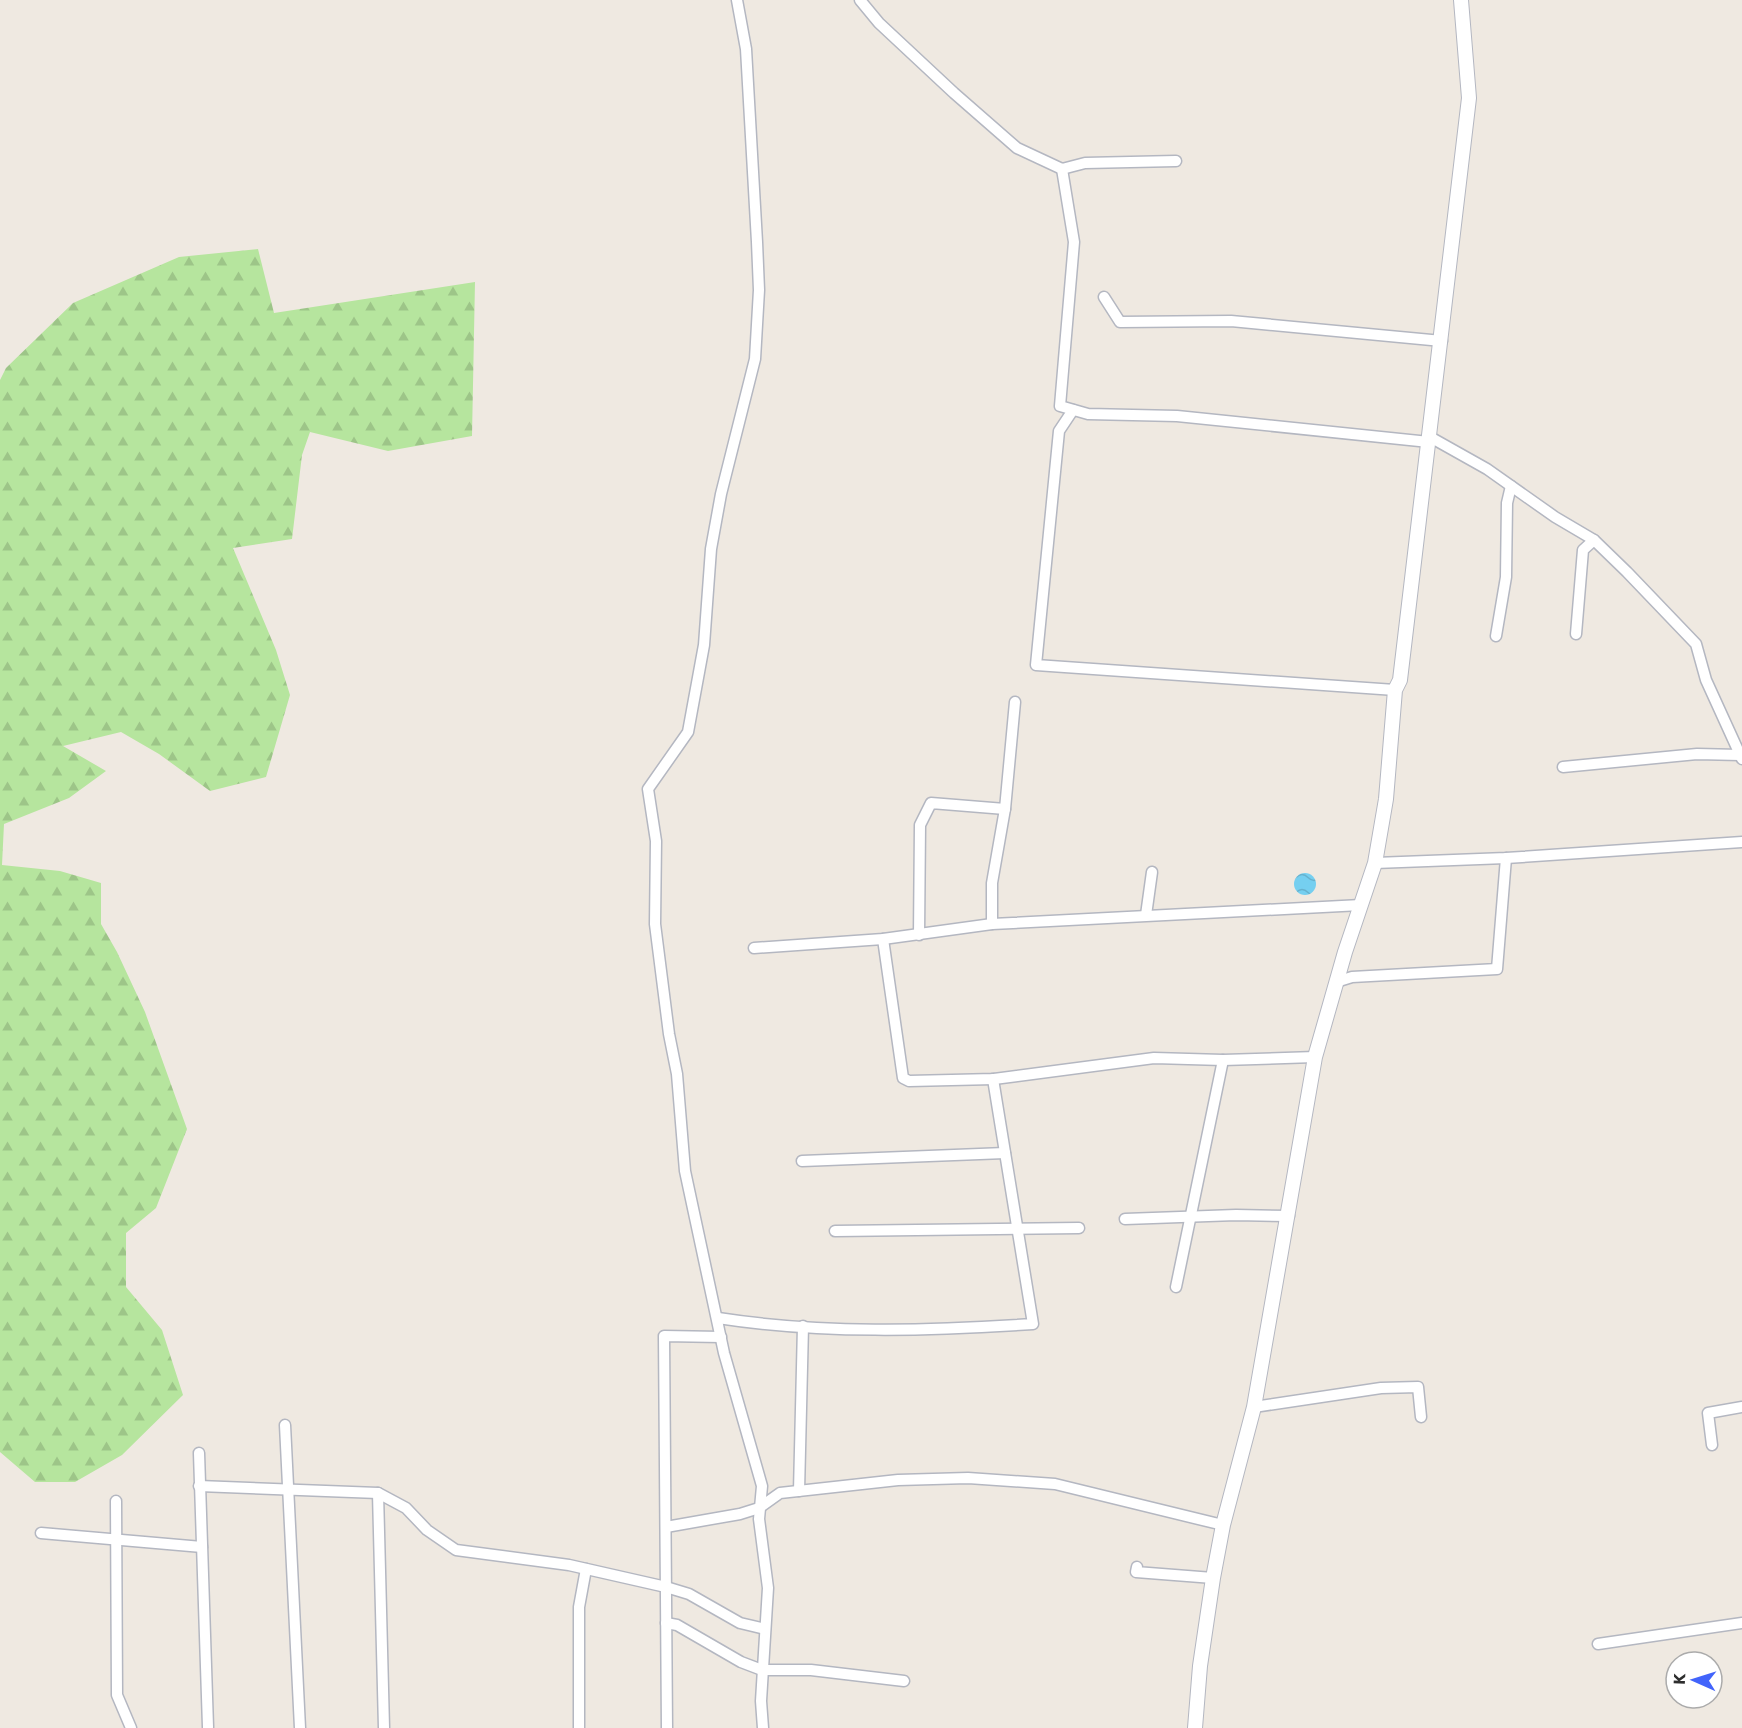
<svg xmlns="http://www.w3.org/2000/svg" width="1742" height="1728" font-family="Jost,sans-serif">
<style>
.forest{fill:url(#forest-firs)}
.water{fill:url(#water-waves)}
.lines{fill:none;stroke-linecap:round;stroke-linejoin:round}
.minor-casing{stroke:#b4b7c1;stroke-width:13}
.secondary-casing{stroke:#b4b7c1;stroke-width:16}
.minor{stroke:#fff;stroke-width:10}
.secondary{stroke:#fff;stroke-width:14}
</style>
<defs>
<pattern id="forest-firs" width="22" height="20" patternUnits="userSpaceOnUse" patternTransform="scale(1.5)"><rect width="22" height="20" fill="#b6e59e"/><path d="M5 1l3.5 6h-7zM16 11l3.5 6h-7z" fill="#9dc588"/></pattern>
<pattern id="water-waves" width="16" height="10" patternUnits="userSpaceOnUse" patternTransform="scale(1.5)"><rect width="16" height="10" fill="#75cff0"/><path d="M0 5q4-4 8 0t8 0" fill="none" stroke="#66b2ce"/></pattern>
</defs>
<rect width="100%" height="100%" fill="#efe9e1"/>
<!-- forest -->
<path class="forest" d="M258 249 274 313 475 282 472 436 388 451 310 432 302 455 292 539 233 548 276 650 290 695 266 777 210 791 159 754 121 732 63 746 106 771 69 798 4 824 2 865 60 871 101 883V924L117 952 145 1012 187 1129 156 1208 126 1233V1287L162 1330 183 1395 122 1455 75 1482H35L0 1452V380L6 368 73 303 179 257Z"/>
<!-- water -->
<circle class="water" cx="1305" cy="884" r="11"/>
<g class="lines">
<defs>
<g id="minor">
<path d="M737 0 746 49 757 242 759 290 755 359 721 494 711 549 704 645 688 732 648 789 656 841 655 924 669 1034 677 1074 685 1171 724 1353 762 1486 759 1519 768 1588 761 1701 763 1728"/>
<path d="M860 0 879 23 954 93 1017 148 1062 169 1085 163 1176 161"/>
<path d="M1062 169 1074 242 1060 406 1088 414 1177 416 1429 442"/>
<path d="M1104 297 1120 322 1231 321 1442 341"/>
<path d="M1073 410 1059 431 1036 665 1395 690"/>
<path d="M1430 437 1487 469 1555 517 1594 540 1627 572 1696 644 1706 680 1742 759"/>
<path d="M1576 634 1583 550 1594 540"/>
<path d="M1496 636 1506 577 1507 503 1511 486"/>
<path d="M1563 767 1697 754 1740 755"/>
<path d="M1375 863 1506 858 1742 842"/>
<path d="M1146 915 1152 872"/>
<path d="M992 924V883L1005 809 1015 702"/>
<path d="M919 935 920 825 931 803 1005 809"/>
<path d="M883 939 903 1078 909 1081 994 1079 1154 1058 1223 1060 1315 1057"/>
<path d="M754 948 883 939 992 924 1361 905"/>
<path d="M1336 982 1352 977 1497 969 1506 858"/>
<path d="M802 1161 1005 1153"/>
<path d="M1125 1219 1236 1215 1289 1216"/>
<path d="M835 1231 1079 1228"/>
<path d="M1176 1287 1223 1060"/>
<path d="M718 1318C821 1334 929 1331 1033 1324L993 1079"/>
<path d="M1254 1407 1381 1388 1418 1387 1421 1417"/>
<path d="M285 1425 300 1728"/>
<path d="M1712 1445 1708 1413 1742 1407"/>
<path d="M199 1453 208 1727"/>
<path d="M199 1486 378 1493 406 1508 427 1530 456 1550 569 1565 666 1587 689 1594 740 1623 765 1629"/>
<path d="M799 1491 803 1326"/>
<path d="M378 1493 384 1728"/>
<path d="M116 1501 117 1695 131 1728"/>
<path d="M666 1527 740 1514 759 1508 780 1493 898 1480 968 1478 1055 1484 1223 1525"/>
<path d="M41 1533 202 1547"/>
<path d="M1137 1567 1136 1572 1213 1578"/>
<path d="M666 1623 677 1625 741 1662 762 1670H811L904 1681"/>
<path d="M1598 1644 1742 1623"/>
<path d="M579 1728V1607L586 1569"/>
<path d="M667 1728 664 1336 721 1337"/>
</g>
<path id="secondary" d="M1195 1728 1200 1666 1213 1578 1223 1525 1254 1407 1315 1057 1345 952 1375 863 1386 799 1395 690 1400 680 1469 98 1461 0"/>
</defs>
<!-- minor casing -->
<use href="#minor" class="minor-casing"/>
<!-- secondary casing -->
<use href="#secondary" class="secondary-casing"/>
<!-- minor -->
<use href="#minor" class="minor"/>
<!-- secondary -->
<use href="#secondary" class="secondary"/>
</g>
<!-- north arrow -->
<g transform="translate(1694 1680) rotate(273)"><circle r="28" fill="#ffffff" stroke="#ababab" stroke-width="1.5"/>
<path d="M0-4.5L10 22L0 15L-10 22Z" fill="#4264fb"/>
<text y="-9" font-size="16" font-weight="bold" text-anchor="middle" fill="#2e2e2e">K</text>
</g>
</svg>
